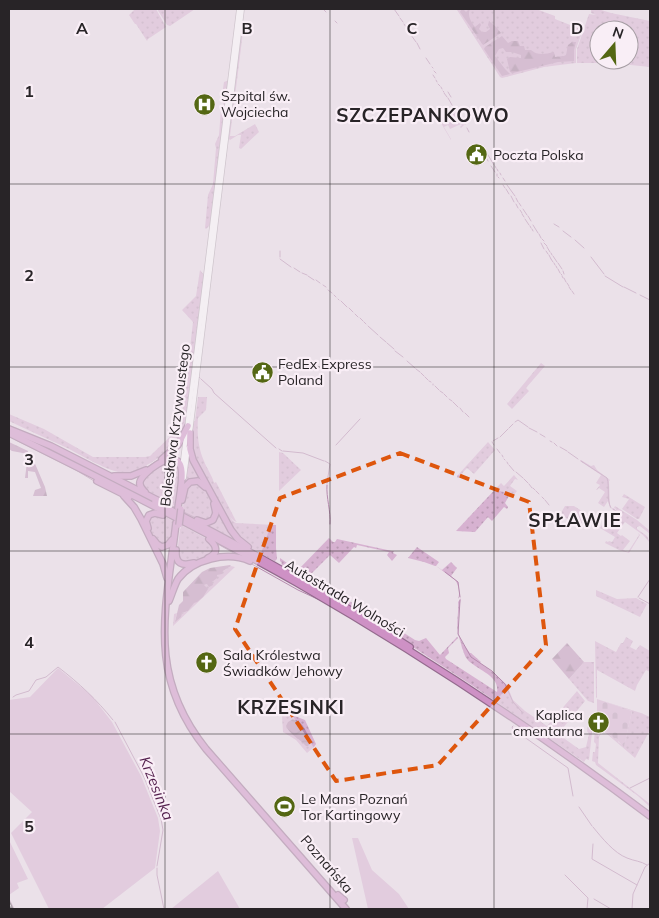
<svg xmlns="http://www.w3.org/2000/svg" width="659" height="918" font-family="Mulish,sans-serif">
<style>
.grass{fill:url(#grass-dots);fill-rule:evenodd}
.forest{fill:url(#forest-firs)}
.cemetery{fill:url(#cemetery-stones)}
.garden{fill:#d7b2d1}
.water{fill:url(#water-waves)}
.lines{fill:none;stroke-linecap:round;stroke-linejoin:round}
.stream{stroke:#b58bae;stroke-width:1}
.secondary-casing{stroke:#ada3ab;stroke-width:5.5}
.highway-casing{stroke:#946b8e;stroke-width:8}
.secondary{stroke:#fff;stroke-width:4}
.highway{stroke:#ce91c5;stroke-width:5.5}
.rail-casing{stroke:#4e484c;stroke-width:3}
.rail{stroke:#f9eef6;stroke-width:1;stroke-dasharray:4;stroke-linecap:butt}
.highway-bridge-casing{stroke:#946b8e;stroke-width:8;stroke-linecap:butt}
.highway-bridge{stroke:#ce91c5;stroke-width:5.5}
.marked{fill:none;stroke:#de560d;stroke-width:4;stroke-dasharray:10 6;stroke-linejoin:round}
.grid{fill:none;stroke:#282427;stroke-width:1;stroke-opacity:0.55}
.labels{text-anchor:middle;dominant-baseline:central;stroke-width:4.5;stroke-linejoin:round;paint-order:stroke}
.poi-label{font-size:14px;fill:#282427;stroke:#f9eef6;text-anchor:start}
.street-label{font-size:14px;fill:#282427;stroke:#f9eef6}
.water-label{font-size:15px;font-style:italic;fill:#521e4c;stroke:#f9eef6}
.district-label{font-size:19px;font-weight:bold;letter-spacing:1px;fill:#282427;stroke:#f9eef6}
.grid-label{font-size:16px;text-anchor:middle;font-weight:bold;fill:#282427;stroke:#f9eef6;stroke-width:4.5;stroke-linejoin:round;paint-order:stroke}
</style>
<defs>
<pattern id="grass-dots" width="8" height="8" patternUnits="userSpaceOnUse" patternTransform="scale(1.25)"><rect width="8" height="8" fill="#d7b2d1"/><path d="M2 2h.1M6 6h.1" fill="none" stroke="#b999b3" stroke-width="1.8" stroke-linecap="round"/></pattern>
<pattern id="forest-firs" width="22" height="20" patternUnits="userSpaceOnUse" patternTransform="scale(1.25)"><rect width="22" height="20" fill="#bc92b5"/><path d="M5 1l3.5 6h-7zM16 11l3.5 6h-7z" fill="#997793"/></pattern>
<pattern id="cemetery-stones" width="16" height="16" patternUnits="userSpaceOnUse" patternTransform="scale(1.25)"><rect width="16" height="16" fill="#d7b2d1"/><path d="M2 7V4a2 2 0 0 1 4 0v3zM10 15v-3a2 2 0 0 1 4 0v3z" fill="#b999b3"/></pattern>
<pattern id="water-waves" width="16" height="10" patternUnits="userSpaceOnUse" patternTransform="scale(1.25)"><rect width="16" height="10" fill="#b58bae"/><path d="M0 5q4-4 8 0t8 0" fill="none" stroke="#93718e"/></pattern>
</defs>
<rect width="100%" height="100%" fill="#ebe1e9"/>
<!-- grass -->
<g class="grass">
<path d="M135 9H156L166 27 148 39 147 41 136 24H135L129 15Z"/>
<path d="M157 9H195L170 26 167 25Z"/>
<path d="M243 9H244L241 32H243L230 136H235L255 124 259 132 241 149 239 148 241 135H238L230 140 228 138Z"/>
<path d="M459 9H536L555 16V19L583 30 576 49V63L544 67 502 78 500 77 457 10Z"/>
<path d="M598 9 611 13 650 21V67L611 63H577V49L589 14 596 15 591 13V10ZM599 30H629V60H599Z"/>
<path d="M229 80 210 225 206 229 205 228 208 195 213 184 216 148 215 144 219 135 221 108H222L224 104 221 101 224 82Z"/>
<path d="M454 106 465 124 461 128 460 127 462 125 461 124 450 129 448 125 444 127 451 139V140L438 118 452 109 451 107Z"/>
<path d="M200 270 204 275 186 425C182 432 179 440 174 445 165 455 138 473 125 473 108 472 81 455 65 447 46 438 27 430 9 421V414L44 429 93 457H145L150 456 177 430 181 424 193 322 182 310 196 296Z"/>
<path d="M541 363 545 366 526 388 529 391 512 409 507 404Z"/>
<path d="M198 397H207L206 410 198 418C197 434 198 447 204 461 207 469 212 475 214 483L216 482 236 521 237 522 234 521 230 517 233 521 236 523 276 525V548L277 559 275 561 278 563 244 544 237 538 197 465 191 442 193 421H195Z"/>
<path d="M488 442 495 450 474 474 467 468 458 478 457 476Z"/>
<path d="M190 448 239 542 206 524 210 523 217 509 206 487 199 481 185 485Z"/>
<path d="M279 452 283 453 301 470 279 491Z"/>
<path d="M581 460 591 466 594 465 597 470 610 480 609 481 610 508 608 501 604 507 598 503 605 492 599 488 597 490H596L600 485 596 483 601 475 580 461Z"/>
<path d="M163 462H177L180 472 176 504H175L176 506 174 505 173 506 176 508 143 490 141 479Z"/>
<path d="M514 475 518 480 515 479 510 486 517 491 513 496 510 494 505 503 508 507 507 509 504 507 492 521 488 517 475 532 456 531 501 483 504 486Z"/>
<path d="M196 481 205 488 215 507 212 520H199L182 512 184 510 183 509 184 508 183 507 185 490 187 486Z"/>
<path d="M624 494 645 507 639 519H637L622 509 629 499 622 497Z"/>
<path d="M565 506H574L588 515V517H587L579 528 562 515V511Z"/>
<path d="M615 506 637 520 650 531V534L640 526 637 527V529L647 536 650 543 643 535 625 522 617 533 621 536 622 535 630 541 623 550 628 552 639 535 638 533 640 535 629 553 619 550 605 543 606 541 608 542 609 541 612 542 615 537 600 528 611 511 615 512 612 509 613 508 616 510V509L614 508Z"/>
<path d="M158 514 174 521 172 525 174 526 172 537 164 546C153 538 149 533 148 519Z"/>
<path d="M181 525 211 541 214 551C205 559 194 564 181 562L177 554 180 529 181 528Z"/>
<path d="M329 538 333 542H335L337 539 392 551H394L393 553 397 555 392 561 387 555 389 552 357 545 356 548 354 547 339 563 330 555 309 576 299 569Z"/>
<path d="M417 547 439 562 436 566 442 570 451 562 457 568 451 576 458 582 460 596 458 599C460 594 459 585 455 580L436 566H435L424 562 408 558Z"/>
<path d="M280 558 318 585 376 615 415 640 419 641 426 638 440 655 457 637 458 638 448 648 449 653 445 657 446 659 497 692C500 675 476 670 467 659 464 655 464 652 462 648 461 642 459 639 458 633 456 623 459 612 458 602L461 598C459 607 457 626 459 635 461 642 466 648 470 653H471L481 662 480 663 494 673 507 685 513 700 525 711 547 726 577 691 585 701 558 734 579 749 586 747 589 734 587 731 588 725 593 723 589 760 586 759 584 762 473 686 399 638 323 591 281 564 282 563 280 561Z"/>
<path d="M231 566 235 567 173 626 174 614 177 613 175 621 182 613 188 611 194 602 204 585 212 582 217 575Z"/>
<path d="M596 590 617 599 636 598 647 604 640 617 596 596Z"/>
<path d="M626 637 633 641 630 647 636 650 640 645 650 651V672L646 670 637 685 635 691 597 670V698L596 697 595 641 616 652 621 643H623Z"/>
<path d="M584 662H594V703L588 701 569 679Z"/>
<path d="M597 699 641 713 650 717V730L635 758 600 728V727L615 739 616 738 619 740 618 742 624 746 632 711Z"/>
<path d="M290 710 292 715 305 720 316 744 314 747 307 753 296 740 283 732 282 716 288 711Z"/>
<path d="M595 727 600 730 598 736 602 732 599 737 598 763 650 804V807L638 796 596 765 595 762 592 761 593 752H595L596 744 594 742Z"/>
</g>
<!-- forest -->
<g class="forest">
<path d="M463 9 466 12 469 9H470C467 15 471 22 475 27L480 23 481 25 479 29 482 32H486L490 29 488 25 489 21 496 27 501 33 483 45 460 12 461 10Z"/>
<path d="M502 36 508 43 512 41H518L520 46H524L525 50H531C538 56 545 54 554 52L555 57C569 55 565 58 568 45L572 42H576L574 50V61L558 62 513 73 510 72 507 59 510 57 521 58V55L512 52H506L503 48 499 49 495 56 505 69 510 74 502 76 484 49 485 47Z"/>
<path d="M9 442 28 451V453H29L32 454 34 458 33 459 45 487 47 496H33L35 490 41 488 35 472 28 471V478H25L28 454 12 451 9 449Z"/>
<path d="M230 565 231 566 223 571 222 574 217 575V578L212 582 213 585 209 587 207 584 204 585 208 589 203 597 197 602 194 603 188 611 182 613 181 617 175 622 179 605 183 601V592L202 572 210 568Z"/>
<path d="M567 643 584 662 569 679 552 659Z"/>
</g>
<!-- cemetery -->
<path class="cemetery" d="M597 699 632 711 624 747 618 741V740L616 738 615 739 597 724Z"/>
<!-- garden -->
<g class="garden">
<path d="M58 668 92 696 112 722 141 776 158 818 160 831 155 868 102 909H49L11 833 32 812 9 791V700L30 697Z"/>
<path d="M352 838H358L372 870 399 894 409 909H368Z"/>
<path d="M9 840 28 879 17 883 19 888 9 895Z"/>
<path d="M218 871 240 909H171Z"/>
</g>
<!-- water -->
<path class="water" d="M293 719C304 722 306 732 311 742L308 746H306C299 738 290 735 286 726L288 722Z"/>
<g class="lines">
<!-- stream -->
<g class="stream">
<path d="M323 9 326 12"/>
<path d="M394 9 399 16"/>
<path d="M400 18 403 22"/>
<path d="M335 21 337 23"/>
<path d="M404 24 410 33"/>
<path d="M411 35 416 42"/>
<path d="M417 43 420 49"/>
<path d="M426 58 430 64"/>
<path d="M432 67 433 68"/>
<path d="M434 71 436 73"/>
<path d="M433 75 435 78"/>
<path d="M436 80 437 82"/>
<path d="M438 84 440 86"/>
<path d="M441 87 442 89"/>
<path d="M443 91 444 92"/>
<path d="M448 92 451 97"/>
<path d="M444 93 447 97"/>
<path d="M448 98 452 105"/>
<path d="M453 106 465 124"/>
<path d="M467 128 469 132"/>
<path d="M482 145 494 165"/>
<path d="M484 155 485 156"/>
<path d="M486 157V158"/>
<path d="M487 159 488 161"/>
<path d="M491 166 495 172"/>
<path d="M495 166 496 168"/>
<path d="M497 169 498 171"/>
<path d="M500 173 501 175"/>
<path d="M497 174V176"/>
<path d="M223 176 226 154"/>
<path d="M498 177 499 178"/>
<path d="M503 178 505 181"/>
<path d="M503 185 505 188"/>
<path d="M507 185 515 196"/>
<path d="M506 189 509 194"/>
<path d="M511 196 514 202"/>
<path d="M516 198 518 202"/>
<path d="M519 203 521 206"/>
<path d="M516 204 518 208"/>
<path d="M523 209 527 215"/>
<path d="M520 210 522 213"/>
<path d="M522 214 524 217"/>
<path d="M528 216 531 221"/>
<path d="M525 219 529 225"/>
<path d="M554 224 559 227"/>
<path d="M533 225 538 233"/>
<path d="M530 226 531 228"/>
<path d="M532 229 533 231"/>
<path d="M563 231 571 237"/>
<path d="M539 234 541 238"/>
<path d="M542 239 544 241"/>
<path d="M575 240 584 248"/>
<path d="M541 243 544 249"/>
<path d="M544 243 547 246"/>
<path d="M547 247 550 252"/>
<path d="M280 251V257"/>
<path d="M546 251 548 254"/>
<path d="M551 253 552 255"/>
<path d="M549 255 551 259"/>
<path d="M553 256 557 262"/>
<path d="M591 257 604 274"/>
<path d="M280 259 291 267"/>
<path d="M551 259 553 262"/>
<path d="M554 263 555 265"/>
<path d="M558 263 562 269"/>
<path d="M556 266 557 268"/>
<path d="M294 268 300 272"/>
<path d="M558 269 560 273"/>
<path d="M563 271 564 274"/>
<path d="M302 273 307 275"/>
<path d="M561 274 562 275"/>
<path d="M308 276 314 280"/>
<path d="M562 276 563 278"/>
<path d="M605 276 623 287"/>
<path d="M564 278 566 282"/>
<path d="M316 280 320 283"/>
<path d="M567 283 569 286"/>
<path d="M323 285 326 287"/>
<path d="M569 287 571 290"/>
<path d="M624 287 636 293"/>
<path d="M328 290 332 293"/>
<path d="M572 291 574 294"/>
<path d="M334 295 336 297"/>
<path d="M640 295 650 300"/>
<path d="M338 299 339 300"/>
<path d="M341 301 347 307"/>
<path d="M349 308 353 312"/>
<path d="M355 314 358 317"/>
<path d="M360 318 363 321"/>
<path d="M364 322 366 324"/>
<path d="M368 326 378 335"/>
<path d="M380 337 386 342"/>
<path d="M387 343 394 349"/>
<path d="M395 351 403 357"/>
<path d="M407 361 415 368"/>
<path d="M416 369 420 372"/>
<path d="M421 373 424 376"/>
<path d="M199 377 200 378"/>
<path d="M425 377 428 380"/>
<path d="M201 379 212 389 214 393 276 448"/>
<path d="M429 381 431 382"/>
<path d="M433 384V385"/>
<path d="M435 386 439 390"/>
<path d="M440 391 443 393"/>
<path d="M444 394 447 397"/>
<path d="M449 399 452 401"/>
<path d="M453 402 458 407"/>
<path d="M460 408 463 412"/>
<path d="M465 413 469 417"/>
<path d="M515 422 518 420 528 427"/>
<path d="M509 428 513 424"/>
<path d="M529 428 537 432"/>
<path d="M540 434 545 437"/>
<path d="M500 437 508 429"/>
<path d="M16 440 76 470 94 481"/>
<path d="M493 441 498 438"/>
<path d="M550 441 552 442"/>
<path d="M492 442 494 445"/>
<path d="M554 443 557 446"/>
<path d="M336 445 360 419"/>
<path d="M560 447 567 451"/>
<path d="M279 449 282 451"/>
<path d="M497 449 500 453"/>
<path d="M283 451 303 453 324 461"/>
<path d="M568 452 578 459"/>
<path d="M502 455 503 457"/>
<path d="M504 459 505 460"/>
<path d="M325 461 330 464 327 483"/>
<path d="M581 461 607 478C610 487 606 499 611 508"/>
<path d="M507 462 508 464"/>
<path d="M509 465 514 471"/>
<path d="M146 468 159 459"/>
<path d="M516 472 523 478"/>
<path d="M524 479 528 483"/>
<path d="M529 484 532 488"/>
<path d="M327 485C326 498 331 511 330 524"/>
<path d="M533 488 535 490"/>
<path d="M205 489 212 504"/>
<path d="M536 491 539 494"/>
<path d="M542 497 544 499"/>
<path d="M545 500 549 505"/>
<path d="M164 501 176 508"/>
<path d="M613 509 619 513"/>
<path d="M184 512 196 518"/>
<path d="M216 543 237 555"/>
<path d="M250 563 298 590 326 603"/>
<path d="M445 572 458 582 460 597"/>
<path d="M638 597 650 579"/>
<path d="M639 598 650 604"/>
<path d="M460 600 458 634 471 657 492 671 505 684 513 702 522 712V714"/>
<path d="M13 697 16 695 29 691 36 680 46 677 58 667C79 683 97 700 113 720"/>
<path d="M115 722 144 777 161 819 163 830 157 866"/>
<path d="M513 726 512 727 513 729 568 768 573 796"/>
<path d="M630 788 650 778"/>
<path d="M579 807 592 826"/>
<path d="M593 827C602 838 614 853 627 858 634 861 641 861 647 865"/>
<path d="M593 844 592 859 637 885"/>
<path d="M157 868V875L164 909"/>
<path d="M565 875 588 898 587 909"/>
<path d="M9 899 14 909"/>
<path d="M594 899 611 909"/>
<path d="M632 909 633 894 645 867 650 863"/>
</g>
<defs>
<g id="secondary">
<path d="M190 433 242 9"/>
<path d="M182 468 239 9"/>
<path d="M184 478 188 448"/>
</g>
<g id="highway">
<path d="M9 429 51 446 161 502"/>
<path d="M9 433C106 481 203 530 297 583 420 654 537 731 650 816"/>
<path d="M190 433V449L193 460 231 530 238 539 248 547"/>
<path d="M162 459 178 445 188 426"/>
<path d="M114 476H131L146 470"/>
<path d="M97 481 129 497"/>
<path d="M145 492C142 489 139 487 140 482 141 474 172 449 180 464 185 474 179 497 178 508"/>
<path d="M124 496 134 507 141 519 163 564 167 578"/>
<path d="M182 500 185 487 190 482 198 481 205 487"/>
<path d="M155 502C242 546 328 594 410 647"/>
<path d="M197 520 206 523 213 520 216 513 214 504"/>
<path d="M176 523C166 610 146 674 206 749L346 909"/>
<path d="M148 528 146 521 149 515 155 513 163 515"/>
<path d="M153 539 157 544 162 547 168 545 172 540"/>
<path d="M176 550C175 564 182 566 194 563"/>
<path d="M208 558C219 553 217 546 209 539"/>
<path d="M169 601C172 594 174 586 178 579 193 559 227 551 250 561"/>
<path d="M338 895 344 900"/>
</g>
</defs>
<!-- secondary casing -->
<use href="#secondary" class="secondary-casing"/>
<!-- highway casing -->
<use href="#highway" class="highway-casing"/>
<!-- secondary -->
<use href="#secondary" class="secondary"/>
<!-- highway -->
<use href="#highway" class="highway"/>
<defs>
<path id="rail" d="M9 903 12 909"/>
</defs>
<!-- rail casing -->
<use href="#rail" class="rail-casing"/>
<!-- rail -->
<use href="#rail" class="rail"/>
<defs>
<path id="highway-bridge" d="M179 525 181 509"/>
</defs>
<!-- highway-bridge casing -->
<use href="#highway-bridge" class="highway-bridge-casing"/>
<!-- highway-bridge -->
<use href="#highway-bridge" class="highway-bridge"/>
</g>
<!-- marked area -->
<path d="M0 0H659V918H0ZM400 453 529 502 546 645 438 765 336 781 235 629 280 498Z" fill="#ebe1e9" fill-opacity=".55" fill-rule="evenodd"/>
<path class="marked" d="M400 453 529 502 546 645 438 765 336 781 235 629 280 498Z"/>
<!-- grid -->
<path class="grid" d="M165 9V909M330 9V909M494 9V909M9 184H650M9 367H650M9 551H650M9 734H650"/>
<!-- icons -->
<defs>
<symbol id="hospital-disc" viewBox="-11 -11 22 22"><circle r="9.5" fill="#546713" stroke="#f9eef6"/><path d="M-5-5h3v3.5h4V-5h3V5h-3V1.5h-4V5h-3Z" fill="#fff"/></symbol>
<symbol id="civic-disc" viewBox="-11 -11 22 22"><circle r="9.5" fill="#546713" stroke="#f9eef6"/><path d="M-.6-6.5H3V-4.5H.6V-3L4-1V1h2V6H-6V1h2V-1L-.6-3ZM-1.2 2.5V6h2.4V2.5Z" fill="#fff"/></symbol>
<symbol id="church-disc" viewBox="-11 -11 22 22"><circle r="9.5" fill="#546713" stroke="#f9eef6"/><path d="M-1.2-6h2.4v3.5h3.3v2.4h-3.3V6h-2.4V-.1h-3.3v-2.4h3.3Z" fill="#fff"/></symbol>
<symbol id="stadium-disc" viewBox="-11 -11 22 22"><circle r="9.5" fill="#546713" stroke="#f9eef6"/><path d="M0-5a6.5 5 0 1 0 0 10a6.5 5 0 1 0 0-10ZM-3.5-1.8h7v3.6h-7Z" fill="#fff"/></symbol>
</defs>
<g fill-rule="evenodd">
<use href="#hospital-disc" x="192" y="92" width="25" height="25"/>
<use href="#civic-disc" x="464" y="142" width="25" height="25"/>
<use href="#civic-disc" x="250" y="360" width="25" height="25"/>
<use href="#church-disc" x="194" y="650" width="25" height="25"/>
<use href="#church-disc" x="586" y="710" width="25" height="25"/>
<use href="#stadium-disc" x="272" y="794" width="25" height="25"/>
</g>
<g class="labels">
<!-- poi labels -->
<g class="poi-label">
<text x="221" y="96">Szpital św.<tspan x="221" dy="16">Wojciecha</tspan></text>
<text x="493" y="155">Poczta Polska</text>
<text x="278" y="364">FedEx Express<tspan x="278" dy="16">Poland</tspan></text>
<text x="223" y="655">Sala Królestwa<tspan x="223" dy="16">Świadków Jehowy</tspan></text>
<text x="583" y="715" text-anchor="end">Kaplica<tspan x="583" dy="16">cmentarna</tspan></text>
<text x="301" y="799">Le Mans Poznań<tspan x="301" dy="16">Tor Kartingowy</tspan></text>
</g>
<!-- street labels -->
<g class="street-label">
<text transform="translate(175 425) rotate(-83)">Bolesława Krzywoustego</text>
<text transform="translate(345 598) rotate(31)">Autostrada Wolności</text>
<text transform="translate(327 864) rotate(49)">Poznańska</text>
</g>
<!-- water labels -->
<g class="water-label">
<text transform="translate(157 788) rotate(68)">Krzesinka</text>
</g>
<!-- district labels -->
<g class="district-label">
<text x="423" y="115">SZCZEPANKOWO</text>
<text x="575" y="520">SPŁAWIE</text>
<text x="291" y="707">KRZESINKI</text>
</g>
</g>
<g class="grid-label">
<text x="82" y="34">A</text>
<text x="247" y="34">B</text>
<text x="412" y="34">C</text>
<text x="577" y="34">D</text>
<text x="29" y="97">1</text>
<text x="29" y="281">2</text>
<text x="29" y="465">3</text>
<text x="29" y="648">4</text>
<text x="29" y="832">5</text>
</g>
<!-- border -->
<rect width="659" height="918" fill="none" stroke="#282427" stroke-width="20"/>
<!-- north arrow -->
<g transform="translate(614 45) rotate(19)"><circle r="24" fill="#f9eef6" stroke="#a59da3"/>
<path d="M0-4L9 19L0 12L-9 19Z" fill="#546713"/>
<text y="-8" font-size="14" font-weight="bold" text-anchor="middle" fill="#282427">N</text>
</g>
</svg>
